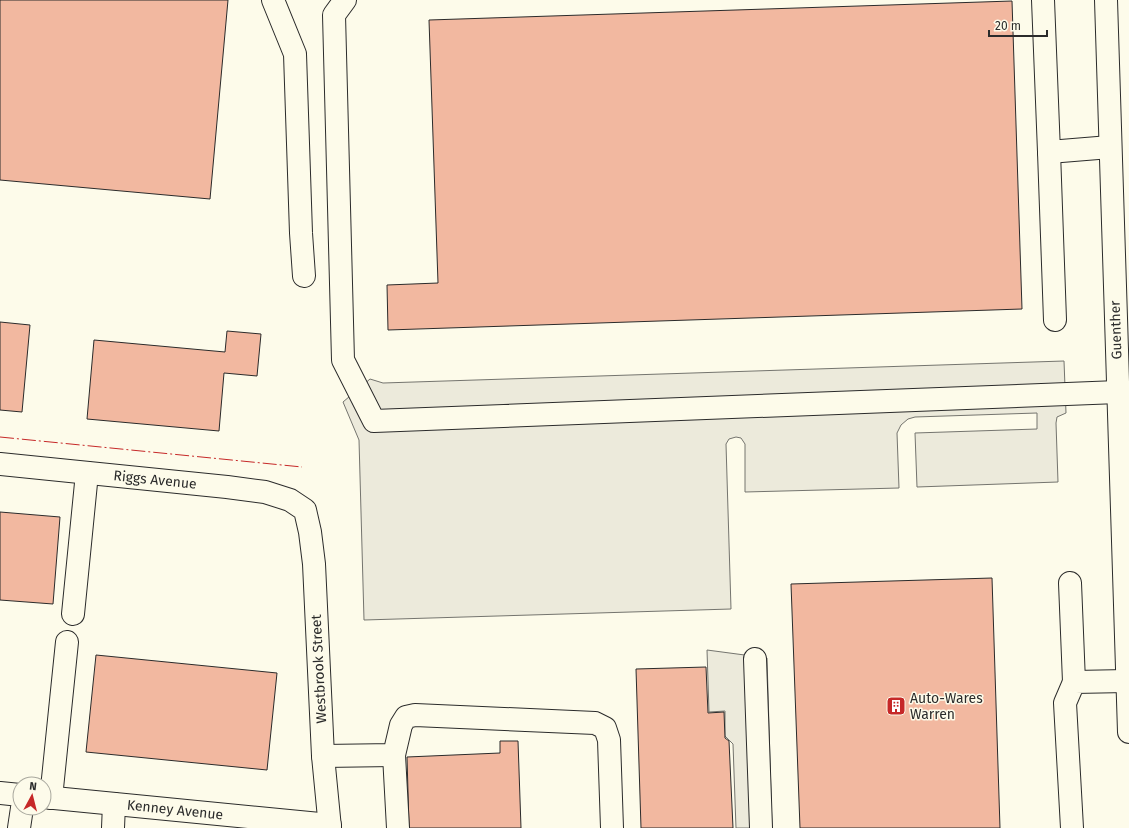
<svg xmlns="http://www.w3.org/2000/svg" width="1129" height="828" font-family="'Fira Sans',sans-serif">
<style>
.parking{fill:#eceadb;stroke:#74746e}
.building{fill:#f2b8a0;stroke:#2b2b2b}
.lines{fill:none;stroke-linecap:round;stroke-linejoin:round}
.minor-casing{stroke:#2b2b2b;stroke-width:24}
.minor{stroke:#fdfbea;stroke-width:22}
.power{stroke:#c62828;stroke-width:1;stroke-dasharray:14 3 2 3;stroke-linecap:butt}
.labels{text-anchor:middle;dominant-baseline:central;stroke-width:3;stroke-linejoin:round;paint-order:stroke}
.street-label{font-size:14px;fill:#2b2b2b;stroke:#fdfbea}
.poi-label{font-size:14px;fill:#2b2b2b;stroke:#fdfbea;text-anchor:start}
</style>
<rect width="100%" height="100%" fill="#fdfbea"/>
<!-- parking -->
<g class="parking">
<path d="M1064 361 1066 413 1057 417 1056 423 1058 482 917 487 915 433 1037 429V413L915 417 908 419 901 425 897 433 899 488 745 492V444L741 438 736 437 729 439 726 444 731 609 364 620 359 440 343 402 370 379 383 383Z"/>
<path d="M707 650 767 658 772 828H736L733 744 725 736V711L709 712Z"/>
</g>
<!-- building -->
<g class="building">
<path d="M0 0H228L210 199 0 180Z"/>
<path d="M1012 1 1022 309 388 330 387 285 438 283 429 20Z"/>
<path d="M0 322 30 325 22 412 0 410Z"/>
<path d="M227 331 261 334 257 376 224 373 219 431 87 419 94 340 225 352Z"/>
<path d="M0 512 60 517 53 604 0 600Z"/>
<path d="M992 578 1000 828H800L791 584Z"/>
<path d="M96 655 277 673 267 770 86 752Z"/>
<path d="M706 667 708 713 724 712 725 738 729 741 733 828H641L636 669Z"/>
<path d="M500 741H518L521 828H409L407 757 500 753Z"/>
</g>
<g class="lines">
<defs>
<g id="minor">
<path d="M273 0 295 54 301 233 304 276"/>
<path d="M345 0 334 15 343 360 374 421 1118 392"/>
<path d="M1043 0 1049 152 1110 147"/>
<path d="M1106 0 1129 732"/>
<path d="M1049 152 1055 320"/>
<path d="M0 464 227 487 265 492 290 500 305 510 310 532 314 564 323 756 330 828"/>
<path d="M1070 583 1074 682"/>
<path d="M73 614 87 473"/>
<path d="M755 659 761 828"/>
<path d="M394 755 398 828"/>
<path d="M323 756 394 755 401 725 406 717 415 715 595 723 605 728 609 740 612 828"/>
<path d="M0 793 20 795"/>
<path d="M44 797 330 825"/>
<path d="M51 798 67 642"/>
<path d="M19 828 22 808"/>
<path d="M113 828 114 804"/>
<path d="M1072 828 1065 703 1074 682 1127 681"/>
</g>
</defs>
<!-- minor casing -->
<use href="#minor" class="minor-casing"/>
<!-- minor -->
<use href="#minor" class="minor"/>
<!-- power -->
<path class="power" d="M0 437 302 467"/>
</g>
<!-- icons -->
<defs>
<symbol id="building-square" viewBox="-11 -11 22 22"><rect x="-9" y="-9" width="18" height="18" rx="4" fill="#c62828" stroke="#fdfbea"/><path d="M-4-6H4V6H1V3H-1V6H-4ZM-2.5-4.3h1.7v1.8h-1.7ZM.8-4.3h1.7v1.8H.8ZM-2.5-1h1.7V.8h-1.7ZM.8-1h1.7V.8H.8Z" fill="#fff"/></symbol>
</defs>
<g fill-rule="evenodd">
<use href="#building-square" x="885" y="695" width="22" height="22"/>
</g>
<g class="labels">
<!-- street labels -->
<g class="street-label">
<text transform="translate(1116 330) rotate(-92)">Guenther</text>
<text transform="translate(155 480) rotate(6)">Riggs Avenue</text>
<text transform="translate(319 669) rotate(-93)">Westbrook Street</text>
<text transform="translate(175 810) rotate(6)">Kenney Avenue</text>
</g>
<!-- poi labels -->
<g class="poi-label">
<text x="910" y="698">Auto-Wares<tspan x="910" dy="16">Warren</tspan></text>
</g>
</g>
<!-- north arrow -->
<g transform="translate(32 796) rotate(7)"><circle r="19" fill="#fdfbea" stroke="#a9a89e"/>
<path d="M0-3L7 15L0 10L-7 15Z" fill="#c62828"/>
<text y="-6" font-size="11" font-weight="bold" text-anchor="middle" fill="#2b2b2b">N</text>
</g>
<!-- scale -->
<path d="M989 30v6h58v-6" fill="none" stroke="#2b2b2b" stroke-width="2"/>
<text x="995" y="30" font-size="12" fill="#2b2b2b" stroke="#fdfbea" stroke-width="3" paint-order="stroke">20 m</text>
</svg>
